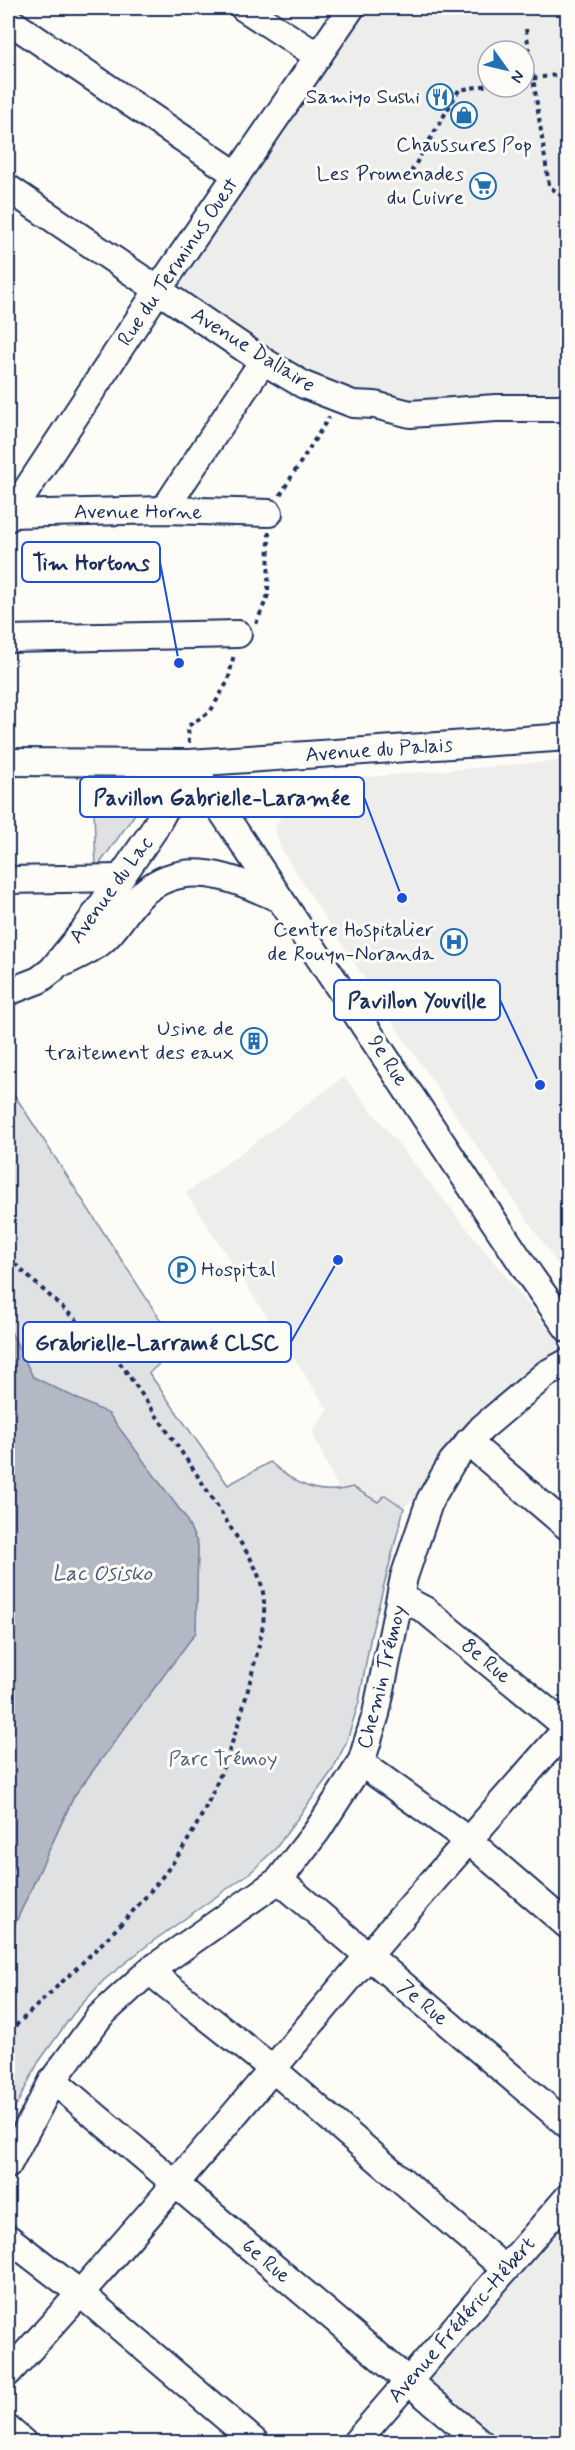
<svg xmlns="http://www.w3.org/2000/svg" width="575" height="2450" font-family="Mynerve,sans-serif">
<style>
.built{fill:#edeeec;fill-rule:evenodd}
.green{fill:#e0e1e3;stroke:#7e88a0;stroke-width:1.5}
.water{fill:#b3b8c5;stroke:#76819c;stroke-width:1.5}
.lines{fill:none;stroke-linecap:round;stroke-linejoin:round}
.minor-casing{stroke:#1b2f5e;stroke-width:30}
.path{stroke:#1b2f5e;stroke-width:4;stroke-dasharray:4.5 4.5;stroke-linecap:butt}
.minor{stroke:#fdfcf7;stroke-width:26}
.labels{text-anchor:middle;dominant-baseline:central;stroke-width:6;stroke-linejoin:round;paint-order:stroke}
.poi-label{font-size:21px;fill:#1b2f5e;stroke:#fdfcf7;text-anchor:end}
.street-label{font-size:21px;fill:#1b2f5e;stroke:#fdfcf7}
.park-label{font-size:21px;fill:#4c5c7f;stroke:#fdfcf7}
.water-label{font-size:22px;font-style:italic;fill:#49587d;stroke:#fdfcf7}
.leader{fill:none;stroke:#1d4ed8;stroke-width:2}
.callout-dot{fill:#1d4ed8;stroke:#fdfcf7;stroke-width:2}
.callout{fill:#fdfcf7;stroke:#1d4ed8;stroke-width:2}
.callout-label{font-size:22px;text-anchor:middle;font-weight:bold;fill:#1b2f5e}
</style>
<rect width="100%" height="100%" fill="#fdfcf7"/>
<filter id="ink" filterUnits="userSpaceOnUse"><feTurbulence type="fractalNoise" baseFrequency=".0167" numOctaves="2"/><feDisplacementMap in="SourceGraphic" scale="12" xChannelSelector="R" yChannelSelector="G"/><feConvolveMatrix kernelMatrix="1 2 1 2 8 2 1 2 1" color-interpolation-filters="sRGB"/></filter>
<g filter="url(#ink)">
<!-- built -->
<g class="built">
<path d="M351 8H567V408L353 404 158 290ZM488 51H524V87H488Z"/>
<path d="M567 760H568L567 1278 401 1035 281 849 275 829 287 802 310 782Z"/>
<path d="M344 1077 564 1348 404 1508 343 1499 312 1432 328 1410 186 1193Z"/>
<path d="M567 2197V2442H480L408 2382Z"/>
</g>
<!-- green -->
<g class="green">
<path d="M140 778 152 790 96 869 93 780Z"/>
<path d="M8 1085 178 1347 149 1373 228 1485 270 1462C295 1484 318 1497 353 1487L378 1502 385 1495 404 1508 371 1635 359 1702 346 1743 332 1771 276 1848 251 1872 149 1944 104 1980 73 2014 38 2063 8 2122V1939L74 1796 196 1632 198 1545 185 1517 109 1415 33 1377 8 1326Z"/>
</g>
<!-- water -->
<path class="water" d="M8 1326 33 1377 109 1414 185 1517 198 1545 196 1632 74 1796 8 1939Z"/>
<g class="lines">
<defs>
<g id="minor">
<path d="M244 8 318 56"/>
<path d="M8 20 237 175"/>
<path d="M8 188 263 361 304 385 353 404 375 405 410 414 496 408H568"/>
<path d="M164 510 263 361"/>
<path d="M8 512 10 514 164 510 269 513"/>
<path d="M8 518 158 290 351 8"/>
<path d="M8 639 238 634"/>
<path d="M8 762 190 763 568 737"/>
<path d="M190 763 531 1277 568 1329"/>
<path d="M8 880 120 878"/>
<path d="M65 962C77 956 91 950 101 942 118 929 127 906 143 893 186 856 235 879 280 899"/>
<path d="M8 992 39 980 52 970 86 928 153 831 190 763"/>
<path d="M468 1442 568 1527"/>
<path d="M402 1598 425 1610 568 1728"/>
<path d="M361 1763 468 1840 568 1926"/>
<path d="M279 1880 568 2125"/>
<path d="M149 1971 274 2070 505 2269"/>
<path d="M53 2080 480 2442"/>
<path d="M8 2165 53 2080 100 2016 149 1971 279 1880 317 1831 361 1763 376 1714 404 1577 430 1500 452 1462 482 1428 546 1374 568 1362"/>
<path d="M8 2238 81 2294 255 2442"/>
<path d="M8 2373C133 2238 249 2096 369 1955 434 1879 501 1803 568 1727"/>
<path d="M8 2429 23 2442"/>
<path d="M356 2442 568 2197"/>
</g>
</defs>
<!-- minor casing -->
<use href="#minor" class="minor-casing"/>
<!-- path -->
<g class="path">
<path d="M526 29 549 186 568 201"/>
<path d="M524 80 568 73"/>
<path d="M386 181 411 172 459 90 488 85"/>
<path d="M280 495 329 417"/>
<path d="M256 624 268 595 269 532"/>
<path d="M189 743 188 726 210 712 228 681 234 654"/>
<path d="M8 1258 106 1347 123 1367C159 1420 196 1471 229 1525 238 1540 251 1556 257 1572 272 1606 260 1640 252 1673 237 1737 211 1811 172 1864 125 1927 64 1979 8 2033"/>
</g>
<!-- minor -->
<use href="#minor" class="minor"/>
</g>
</g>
<!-- icons -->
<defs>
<symbol id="restaurant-ring" viewBox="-11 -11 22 22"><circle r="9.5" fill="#fdfcf7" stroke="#1f6fb2" stroke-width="1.5"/><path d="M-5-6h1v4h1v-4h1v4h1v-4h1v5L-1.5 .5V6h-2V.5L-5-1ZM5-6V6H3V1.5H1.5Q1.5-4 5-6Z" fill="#1f6fb2"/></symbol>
<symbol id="shop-ring" viewBox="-11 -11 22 22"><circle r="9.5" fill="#fdfcf7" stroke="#1f6fb2" stroke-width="1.5"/><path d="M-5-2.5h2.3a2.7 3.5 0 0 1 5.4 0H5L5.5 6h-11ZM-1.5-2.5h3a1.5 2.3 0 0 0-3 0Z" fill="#1f6fb2"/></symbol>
<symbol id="supermarket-ring" viewBox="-11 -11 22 22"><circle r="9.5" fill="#fdfcf7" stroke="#1f6fb2" stroke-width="1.5"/><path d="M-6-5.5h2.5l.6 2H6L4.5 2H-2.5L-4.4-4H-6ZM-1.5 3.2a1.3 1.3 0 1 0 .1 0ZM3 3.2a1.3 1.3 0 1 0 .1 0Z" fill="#1f6fb2"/></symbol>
<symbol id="hospital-ring" viewBox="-11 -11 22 22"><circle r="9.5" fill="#fdfcf7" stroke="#1f6fb2" stroke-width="1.5"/><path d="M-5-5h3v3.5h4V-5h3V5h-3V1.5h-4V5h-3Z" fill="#1f6fb2"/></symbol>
<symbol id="building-ring" viewBox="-11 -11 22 22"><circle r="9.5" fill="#fdfcf7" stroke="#1f6fb2" stroke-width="1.5"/><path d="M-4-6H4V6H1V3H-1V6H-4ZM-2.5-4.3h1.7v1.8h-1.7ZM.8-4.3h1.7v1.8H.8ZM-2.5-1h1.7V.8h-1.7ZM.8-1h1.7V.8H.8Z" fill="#1f6fb2"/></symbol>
<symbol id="parking-ring" viewBox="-11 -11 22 22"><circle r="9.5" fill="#fdfcf7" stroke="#1f6fb2" stroke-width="1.5"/><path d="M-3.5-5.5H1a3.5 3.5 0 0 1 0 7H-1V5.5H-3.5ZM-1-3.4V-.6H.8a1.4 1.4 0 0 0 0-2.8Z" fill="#1f6fb2"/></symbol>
</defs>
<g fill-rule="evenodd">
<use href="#restaurant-ring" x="425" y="82" width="30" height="30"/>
<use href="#shop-ring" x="449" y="100" width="30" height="30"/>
<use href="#supermarket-ring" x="468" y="171" width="30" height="30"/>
<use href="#hospital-ring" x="439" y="927" width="30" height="30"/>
<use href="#building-ring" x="239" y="1026" width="30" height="30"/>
<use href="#parking-ring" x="167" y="1255" width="30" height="30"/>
</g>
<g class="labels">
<!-- poi labels -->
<g class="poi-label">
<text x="420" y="97">Samiyo Sushi</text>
<text x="464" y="145" text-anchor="middle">Chaussures Pop</text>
<text x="464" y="174">Les Promenades<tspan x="464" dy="24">du Cuivre</tspan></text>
<text x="434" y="930">Centre Hospitalier<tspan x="434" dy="24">de Rouyn-Noranda</tspan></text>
<text x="234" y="1029">Usine de<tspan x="234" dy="24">traitement des eaux</tspan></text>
<text x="201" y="1270" text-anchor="start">Hospital</text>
</g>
<!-- street labels -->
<g class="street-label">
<text transform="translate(178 262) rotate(-56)">Rue du Terminus Ouest</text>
<text transform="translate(253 350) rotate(32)">Avenue Dallaire</text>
<text x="138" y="512">Avenue Horne</text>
<text transform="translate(379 750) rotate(-4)">Avenue du Palais</text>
<text transform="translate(111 890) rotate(-54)">Avenue du Lac</text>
<text transform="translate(388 1061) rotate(57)">9e Rue</text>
<text transform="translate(486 1661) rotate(40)">8e Rue</text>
<text transform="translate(382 1677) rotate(-76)">Chemin Trémoy</text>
<text transform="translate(423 2003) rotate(40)">7e Rue</text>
<text transform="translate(266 2261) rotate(40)">6e Rue</text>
<text transform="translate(462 2320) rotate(-49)">Avenue Frédéric-Hébert</text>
</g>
<!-- park labels -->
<g class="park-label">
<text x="223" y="1759">Parc Trémoy</text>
</g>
<!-- water labels -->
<g class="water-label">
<text x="102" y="1574">Lac Osisko</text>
</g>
</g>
<!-- callouts -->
<path class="leader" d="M179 663L160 562M402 898L364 797M540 1085L500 1000M338 1260L291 1342"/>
<g class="callout-dot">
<circle cx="179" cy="663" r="6"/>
<circle cx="402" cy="898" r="6"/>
<circle cx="540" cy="1085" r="6"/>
<circle cx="338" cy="1260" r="6"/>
</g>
<g class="callout">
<rect x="22" y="542" width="138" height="40" rx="6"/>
<rect x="80" y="777" width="284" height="40" rx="6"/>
<rect x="334" y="980" width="166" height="40" rx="6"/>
<rect x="23" y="1322" width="268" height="40" rx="6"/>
</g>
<g class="callout-label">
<text x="91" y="570">Tim Hortons</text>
<text x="222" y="805">Pavillon Gabrielle-Laramée</text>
<text x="417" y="1008">Pavillon Youville</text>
<text x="157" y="1350">Grabrielle-Larramé CLSC</text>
</g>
<!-- margin -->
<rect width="575" height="2450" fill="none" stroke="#fdfcf7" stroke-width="30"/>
<rect x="15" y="15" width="545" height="2420" fill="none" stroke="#1b2f5e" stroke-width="2" filter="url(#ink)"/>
<!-- north arrow -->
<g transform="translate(506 69) rotate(124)"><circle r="28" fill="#fdfcf7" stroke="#a3aaba" stroke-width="1.5"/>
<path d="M0-4.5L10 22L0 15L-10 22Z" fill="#1f6fb2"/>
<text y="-9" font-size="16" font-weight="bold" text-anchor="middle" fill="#1b2f5e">N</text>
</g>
</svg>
